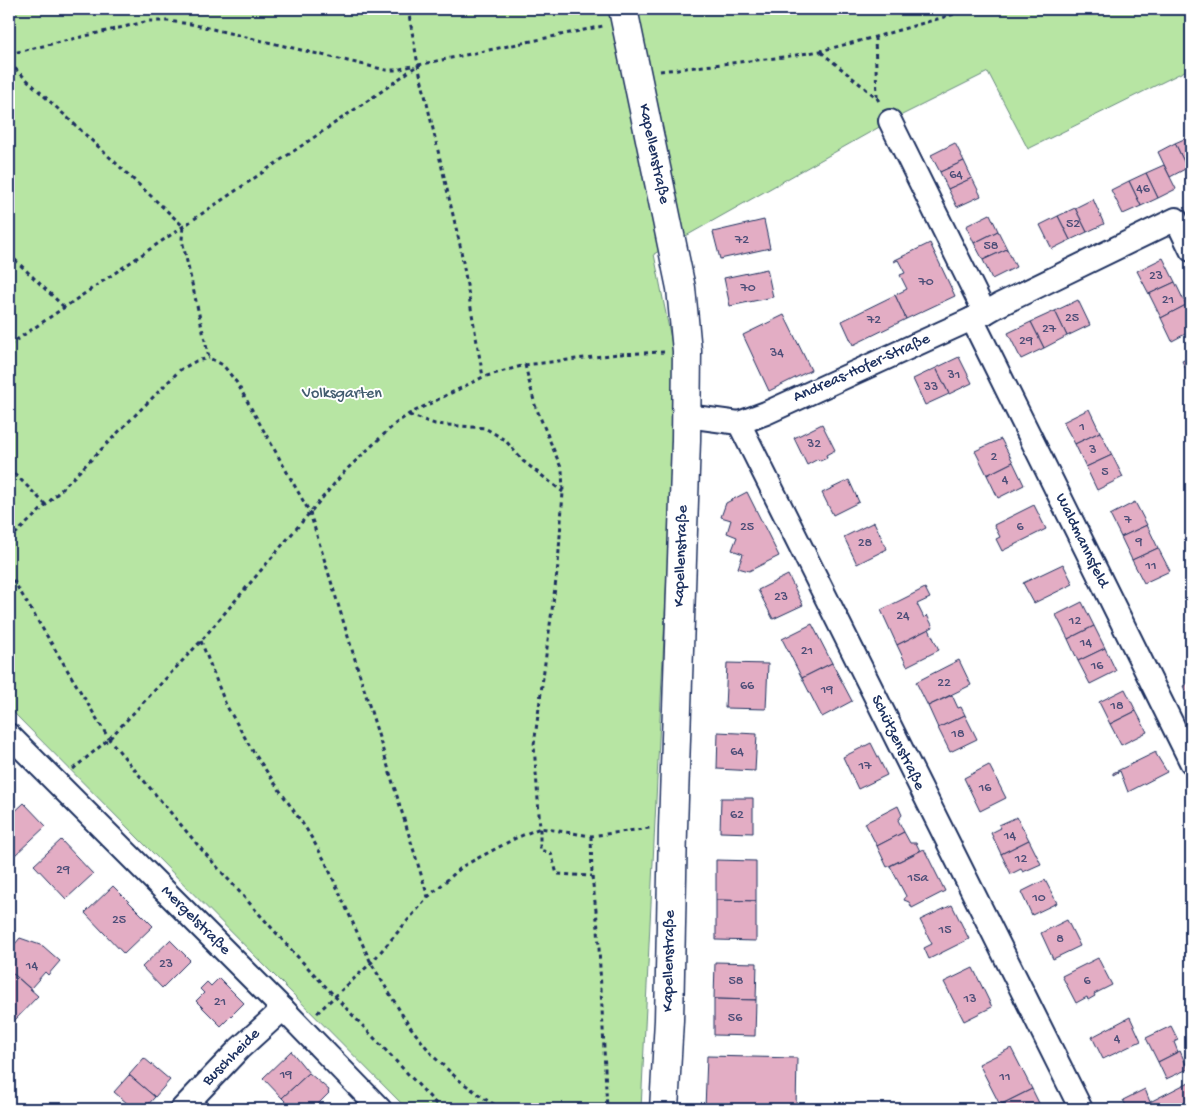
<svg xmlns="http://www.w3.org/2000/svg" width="1200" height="1118" font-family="'Gochi Hand',sans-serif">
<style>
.green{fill:#b7e5a3;stroke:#698a80}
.building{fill:#e3adc4;stroke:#1b2f5e}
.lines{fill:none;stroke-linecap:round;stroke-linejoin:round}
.street-casing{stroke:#1b2f5e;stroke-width:26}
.secondary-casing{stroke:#1b2f5e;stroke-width:31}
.path{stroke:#1b2f5e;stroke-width:3;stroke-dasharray:4 4;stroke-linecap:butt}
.street{stroke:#fff;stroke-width:22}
.secondary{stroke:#fff;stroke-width:28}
.labels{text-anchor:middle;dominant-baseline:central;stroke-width:4;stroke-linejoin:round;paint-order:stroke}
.number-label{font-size:14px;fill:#4d4e78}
.street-label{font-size:16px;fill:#1b2f5e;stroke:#fff}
.park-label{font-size:16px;fill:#425c6f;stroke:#fff}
</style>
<rect width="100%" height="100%" fill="#fff"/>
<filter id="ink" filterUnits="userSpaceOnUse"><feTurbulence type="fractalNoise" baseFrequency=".02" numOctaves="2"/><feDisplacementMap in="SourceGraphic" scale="10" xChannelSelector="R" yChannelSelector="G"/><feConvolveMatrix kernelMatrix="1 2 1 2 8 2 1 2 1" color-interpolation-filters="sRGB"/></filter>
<g filter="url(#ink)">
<!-- green -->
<path class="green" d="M9 9H1191V68L1028 149 988 72 890 121 654 254 677 369 641 1109H407L9 708Z"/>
<!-- building -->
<g class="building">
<path d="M1191 136V166L1187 168 1175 143Z"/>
<path d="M955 143 964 161 940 172 931 155Z"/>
<path d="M1175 143 1187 168 1170 177 1158 152Z"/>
<path d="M964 161 972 178 948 189 940 172Z"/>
<path d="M1164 165 1176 189 1158 198 1146 173Z"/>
<path d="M1146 173 1158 198 1141 206 1129 181Z"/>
<path d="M972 178 981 196 957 207 948 189Z"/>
<path d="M1129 181 1141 206 1123 214 1111 190Z"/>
<path d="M1093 199 1104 224 1087 232 1075 208Z"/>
<path d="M1075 208 1087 232 1070 240 1058 216Z"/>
<path d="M990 214 998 231 974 243 966 226Z"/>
<path d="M1058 216 1070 240 1052 249 1040 225Z"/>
<path d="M764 220 770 248 720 259 713 232Z"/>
<path d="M998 231 1007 249 983 260 974 243Z"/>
<path d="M930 243 955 296 906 319 895 295 907 289 900 275 905 273 898 260 894 262 893 261Z"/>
<path d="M1007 249 1016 267 992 279 983 260Z"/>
<path d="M1163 258 1175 282 1149 294 1137 271Z"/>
<path d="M767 269 773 297 730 306 724 278Z"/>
<path d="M1175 282 1186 305 1161 318 1149 294Z"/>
<path d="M895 295 906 319 853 345 842 321Z"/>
<path d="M1078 300 1090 325 1067 336 1055 311Z"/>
<path d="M1186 305 1191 316V331L1172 341 1161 318Z"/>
<path d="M1055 311 1067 336 1044 348 1031 322Z"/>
<path d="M784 315 811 370 769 391 743 335Z"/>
<path d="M1031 322 1044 348 1021 359 1008 333Z"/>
<path d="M959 357 972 383 949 394 936 368Z"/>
<path d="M1191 357V380L1182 361Z"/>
<path d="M936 368 949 394 925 405 913 379Z"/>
<path d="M1089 409 1100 432 1075 444 1063 422Z"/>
<path d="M822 424 835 450 826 455 827 458 820 461 818 459 807 465 794 438Z"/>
<path d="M1100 432 1112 455 1086 467 1075 444Z"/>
<path d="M1001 439 1013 462 987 475 975 451Z"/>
<path d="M1112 455 1123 477 1097 490 1086 467Z"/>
<path d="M1013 462 1024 485 998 498 987 475Z"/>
<path d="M849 480 859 502 833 515 822 493Z"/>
<path d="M747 492 779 556 749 571 738 568 743 554 732 550 737 537 727 533 731 520 721 517 726 503Z"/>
<path d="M1135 502 1147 525 1121 537 1110 515Z"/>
<path d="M1034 505 1046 529 1002 551 996 539 1000 537 994 525Z"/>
<path d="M874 522 887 549 857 564 844 537Z"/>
<path d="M1147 525 1158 548 1132 560 1121 537Z"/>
<path d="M1158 548 1170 571 1144 583 1132 560Z"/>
<path d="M1063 564 1073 584 1034 603 1023 583Z"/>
<path d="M788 575 803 605 773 619 758 590Z"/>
<path d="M925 588 930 598 917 604 924 618 927 615 933 627 897 645 881 610Z"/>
<path d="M1082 602 1094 626 1068 639 1056 615Z"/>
<path d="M812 624 832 663 802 678 782 639Z"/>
<path d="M1094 626 1105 648 1078 661 1068 639Z"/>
<path d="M929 629 939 650 907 666 897 645Z"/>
<path d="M1105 648 1116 671 1090 684 1078 661Z"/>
<path d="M959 660 971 685 928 706 916 682Z"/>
<path d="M727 663 768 664 766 709 725 708Z"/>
<path d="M832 663 852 701 822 717 802 678Z"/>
<path d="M1191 682V703L1183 686Z"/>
<path d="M1125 689 1136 711 1110 724 1099 702Z"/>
<path d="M952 695 958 708 961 707 965 715 938 728 928 706Z"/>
<path d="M1136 711 1147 732 1121 745 1110 724Z"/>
<path d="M965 715 977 739 950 752 938 728Z"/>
<path d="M718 732 757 734 755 771 717 769Z"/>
<path d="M871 743 887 775 858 789 843 757Z"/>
<path d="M1156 752V754L1167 772 1128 792 1120 771 1113 775V773Z"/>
<path d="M989 765 1006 798 980 811 964 778Z"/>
<path d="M721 798H753V833L720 832Z"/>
<path d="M24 803 46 826 15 855 9 848V817Z"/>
<path d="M898 806 902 815 898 820 904 832 877 846 865 823Z"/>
<path d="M1017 817 1029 840 1001 854 991 833 1001 828 999 825Z"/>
<path d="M904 832 910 843H916L920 851 887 867 877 846Z"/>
<path d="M61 840 93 874 66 899 34 865Z"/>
<path d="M1029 840 1041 864 1023 872 1021 869 1011 874 1001 854Z"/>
<path d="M924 849 945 891 912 908 909 902 904 900 906 896 890 866Z"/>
<path d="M716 860 756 861V901L716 900Z"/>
<path d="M1045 880 1057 903 1032 915 1021 892Z"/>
<path d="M113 886 153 926 124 954 85 913Z"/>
<path d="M716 900 756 901V941L716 940Z"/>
<path d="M952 905 969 939 929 959 924 948 932 944 920 920Z"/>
<path d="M1067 920 1080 946 1053 959 1041 933Z"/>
<path d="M20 938 43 946 60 961 48 975 45 972 31 988 33 991 9 970V951Z"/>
<path d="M170 940 190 960 162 988 142 967Z"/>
<path d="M1098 958 1112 985 1094 994 1095 996 1088 1000 1087 997 1076 1003 1062 976Z"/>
<path d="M715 962 757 963 756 1000 714 999Z"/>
<path d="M973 968 992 1007 964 1021 944 982Z"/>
<path d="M9 970 38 996 14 1021 9 1016Z"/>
<path d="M219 978 244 1003 221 1026 196 1001 204 993 200 989 207 982 211 986Z"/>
<path d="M714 999 756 1000 755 1036 714 1035Z"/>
<path d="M1130 1017 1141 1041 1103 1059 1092 1037Z"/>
<path d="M1171 1026 1178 1040 1174 1042 1178 1052 1158 1062 1146 1038Z"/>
<path d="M1011 1048 1032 1089 1000 1105 979 1064Z"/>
<path d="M291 1051 309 1073 282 1098 263 1078Z"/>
<path d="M1180 1051 1188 1069 1166 1079 1158 1062Z"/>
<path d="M707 1056 797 1058 796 1109H705Z"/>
<path d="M144 1058 170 1080 155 1097 129 1075Z"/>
<path d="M309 1073 329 1090 328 1092 329 1093 313 1109H293L282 1098Z"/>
<path d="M129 1075 155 1097 144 1109H134L114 1092Z"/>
<path d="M1191 1081V1109H1128L1123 1100 1145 1089 1150 1102Z"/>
<path d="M1032 1089 1042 1109H1002L1000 1105Z"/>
</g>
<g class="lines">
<defs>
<g id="street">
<path d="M890 121 985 313"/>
<path d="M972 319 1191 762"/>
<path d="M687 416 739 423 766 413 985 313 999 305 1176 219 1191 250"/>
<path d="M739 423 1081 1109"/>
<path d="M9 735 283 1009 380 1109"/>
<path d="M182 1109 239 1049 283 1009"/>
</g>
<path id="secondary" d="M623 9 681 288 687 351 686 440 673 828 669 1020 664 1109"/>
</defs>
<!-- street casing -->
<use href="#street" class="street-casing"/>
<!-- secondary casing -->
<use href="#secondary" class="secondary-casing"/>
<!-- path -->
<g class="path">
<path d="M408 9 418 65 460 245 483 377"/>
<path d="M875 37 877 97"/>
<path d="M821 52 877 98 880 103"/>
<path d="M9 54 149 21H168L191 24 386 70H397L415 65"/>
<path d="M9 63 183 226 182 240 209 358 223 365 237 383 310 513 428 897"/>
<path d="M660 71 784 57 820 51 875 37 972 9"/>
<path d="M9 254 64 307"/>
<path d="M9 345 382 91 418 65 603 26"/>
<path d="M525 365 535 405 562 470 563 492 558 565 534 745 540 828V850L551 853 557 874 592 876"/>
<path d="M409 415 435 424 485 428 505 440 523 461 563 492"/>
<path d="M9 468 46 505"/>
<path d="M9 540 46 505 180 370 196 361 209 358"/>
<path d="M9 573 109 739 202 850 295 954 441 1109"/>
<path d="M201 641 226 705 254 753 307 830 325 861 371 963 408 1024 434 1057 459 1080 485 1099 502 1109"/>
<path d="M73 769 109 739 201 641 346 470 395 424 409 414 483 377 525 365 619 354 664 352"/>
<path d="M591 836 592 876 598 928 607 1109"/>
<path d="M317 1013 371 963 428 897 463 866 516 838 540 828 591 836 650 828"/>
</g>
<!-- street -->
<use href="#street" class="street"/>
<!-- secondary -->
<use href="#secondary" class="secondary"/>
</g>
</g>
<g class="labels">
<!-- number labels -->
<g class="number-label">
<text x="956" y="175">64</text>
<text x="1143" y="189">46</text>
<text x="1073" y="224">52</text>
<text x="742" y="240">72</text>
<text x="991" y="246">58</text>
<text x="1156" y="276">23</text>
<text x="926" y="282">70</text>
<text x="748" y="288">70</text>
<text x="1168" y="300">21</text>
<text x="1072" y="318">25</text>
<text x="874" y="320">72</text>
<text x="1049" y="329">27</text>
<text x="1026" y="341">29</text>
<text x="777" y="353">34</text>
<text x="954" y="375">31</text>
<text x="931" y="387">33</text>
<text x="1082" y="427">1</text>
<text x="814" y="444">32</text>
<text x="1093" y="450">3</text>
<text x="994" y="457">2</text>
<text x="1105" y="472">5</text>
<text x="1005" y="480">4</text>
<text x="1128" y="520">7</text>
<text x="747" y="527">25</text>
<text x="1020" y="527">6</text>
<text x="1139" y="542">9</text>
<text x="865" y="543">28</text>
<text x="1151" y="566">11</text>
<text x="781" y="597">23</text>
<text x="903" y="616">24</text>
<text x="1075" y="621">12</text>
<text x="1086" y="643">14</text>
<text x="807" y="651">21</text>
<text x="1097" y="666">16</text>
<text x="944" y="683">22</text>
<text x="747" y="686">66</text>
<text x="827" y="690">19</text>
<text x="1117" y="706">18</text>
<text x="958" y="734">18</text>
<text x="737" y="752">64</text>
<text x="865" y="766">17</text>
<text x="985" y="788">16</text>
<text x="737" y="815">62</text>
<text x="1010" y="836">14</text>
<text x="1021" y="859">12</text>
<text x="63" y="870">29</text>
<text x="918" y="878">15a</text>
<text x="1039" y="898">10</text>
<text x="119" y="920">25</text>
<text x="945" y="930">15</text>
<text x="1060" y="939">8</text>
<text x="166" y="964">23</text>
<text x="32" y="966">14</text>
<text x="736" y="981">58</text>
<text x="1087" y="981">6</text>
<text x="970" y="999">13</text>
<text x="220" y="1002">21</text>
<text x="735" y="1018">56</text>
<text x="1117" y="1039">4</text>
<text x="286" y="1075">19</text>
<text x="1005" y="1077">11</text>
</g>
<!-- street labels -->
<g class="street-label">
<text transform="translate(653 154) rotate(78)">Kapellenstraße</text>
<text transform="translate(862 369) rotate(-24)">Andreas-Hofer-Straße</text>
<text transform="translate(1081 541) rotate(64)">Waldmannsfeld</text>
<text transform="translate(682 556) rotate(-88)">Kapellenstraße</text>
<text transform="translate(897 743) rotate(64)">Schützenstraße</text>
<text transform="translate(195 921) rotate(45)">Mergelstraße</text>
<text transform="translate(670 961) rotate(-89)">Kapellenstraße</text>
<text transform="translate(232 1058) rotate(-45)">Buschheide</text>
</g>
<!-- park labels -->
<g class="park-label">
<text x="342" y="394">Volksgarten</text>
</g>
</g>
<!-- margin -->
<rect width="1200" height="1118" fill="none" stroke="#fff" stroke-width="30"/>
<rect x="15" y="15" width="1170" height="1088" fill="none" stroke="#1b2f5e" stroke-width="2" filter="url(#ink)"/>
</svg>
